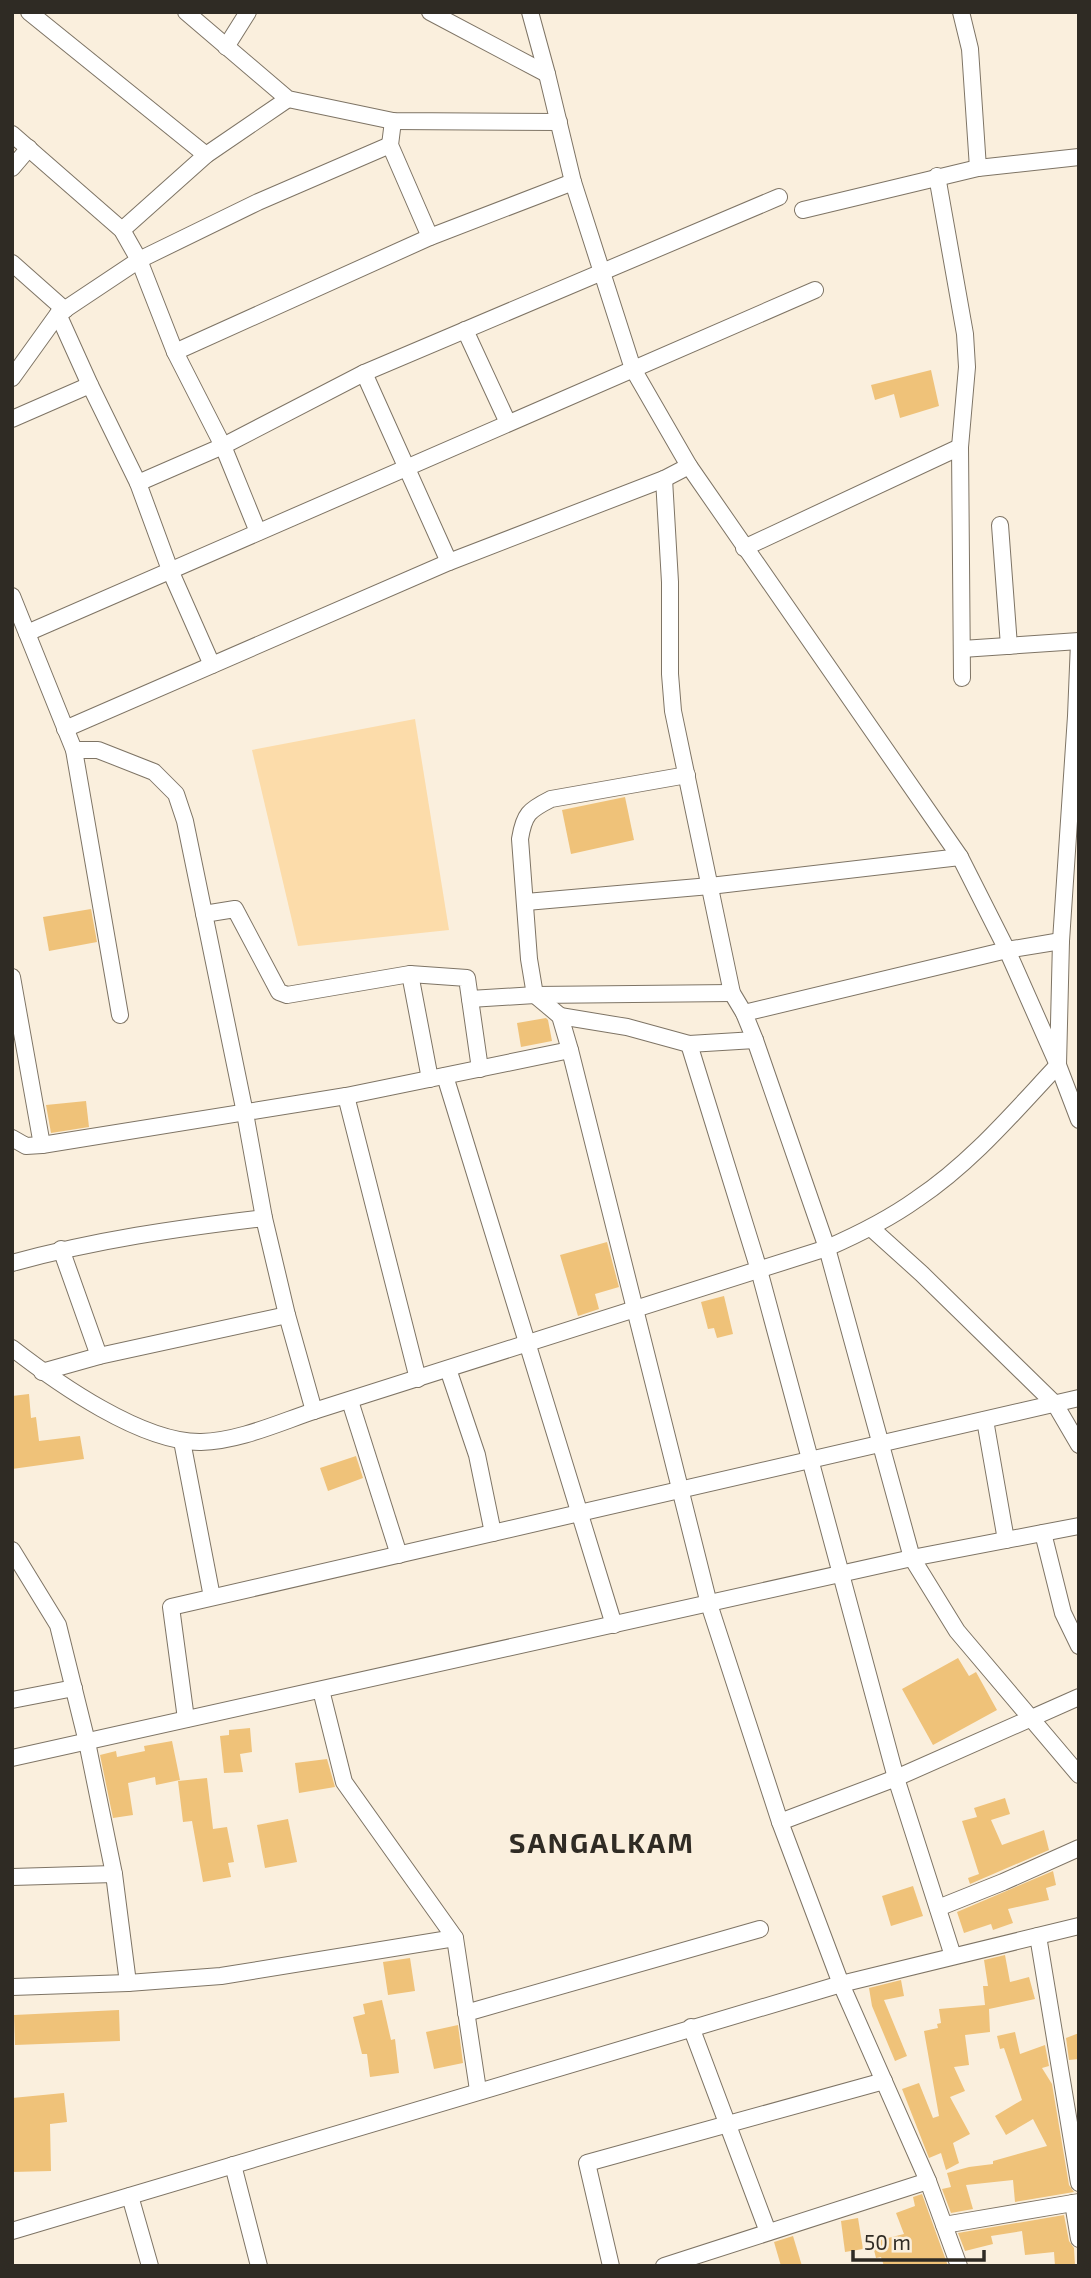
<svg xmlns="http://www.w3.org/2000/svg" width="1091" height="2278" font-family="'Exo 2',sans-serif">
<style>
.green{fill:#fcdcaa}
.building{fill:#efc279}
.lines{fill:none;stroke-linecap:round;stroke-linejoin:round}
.minor-casing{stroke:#7e7465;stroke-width:18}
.minor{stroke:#fff;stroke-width:16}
.labels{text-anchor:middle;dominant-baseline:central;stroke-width:6;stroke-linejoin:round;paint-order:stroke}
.district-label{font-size:28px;font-weight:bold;letter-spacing:2px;fill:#2f2b24;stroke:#faefdd}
</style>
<rect width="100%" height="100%" fill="#faefdd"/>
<!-- green -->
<path class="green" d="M415 719 449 930 298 946 252 750Z"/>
<!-- building -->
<g class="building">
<path d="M931 370 939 406 900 418 894 394 875 400 871 385Z"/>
<path d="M625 797 634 840 571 854 562 810Z"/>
<path d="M91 909 97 942 49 951 43 917Z"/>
<path d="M546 1018 548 1020 552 1041 521 1047 517 1023Z"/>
<path d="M86 1101 89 1127 51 1133 46 1105Z"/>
<path d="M607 1242 619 1287 595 1294 599 1309 578 1316 560 1255Z"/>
<path d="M724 1296 733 1334 717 1338 714 1328 708 1329 701 1302Z"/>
<path d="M29 1394 31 1418 36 1417 39 1441 80 1436 84 1459 12 1469V1396Z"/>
<path d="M356 1456 363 1478 328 1491 320 1468Z"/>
<path d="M958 1658 969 1676 976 1672 997 1710 933 1745 902 1689Z"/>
<path d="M250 1728 252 1752 240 1754 243 1772 224 1773 220 1736 229 1735V1730Z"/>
<path d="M172 1741 180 1780 156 1785 155 1777 128 1783 133 1815 113 1818 100 1755 116 1751 117 1757 145 1751 144 1746Z"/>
<path d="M327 1759 335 1787 299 1793 295 1763Z"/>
<path d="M207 1778 213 1829 227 1827 234 1862 228 1863 231 1877 203 1882 192 1821 183 1822 178 1781Z"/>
<path d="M1005 1798 1010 1814 991 1820 1002 1845 1044 1830 1049 1850 970 1884 968 1878 979 1874 962 1821 977 1817 974 1808Z"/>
<path d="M288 1819 297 1862 265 1868 257 1825Z"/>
<path d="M1053 1871 1056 1885 1046 1888 1049 1900 1008 1909 1013 1923 993 1930 991 1924 964 1933 957 1912Z"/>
<path d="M913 1886 923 1916 891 1926 882 1896Z"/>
<path d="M1005 1955 1010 1982 1029 1977 1035 1999 989 2009 990 2032 965 2035 969 2065 954 2067 965 2091 950 2097 970 2134 953 2143 959 2163 946 2170 941 2153 929 2158 902 2089 919 2083 933 2118 939 2116 924 2031 938 2028 937 2024 941 2023 939 2009 985 2005 983 1986H988L984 1960Z"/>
<path d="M410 1958 415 1991 388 1995 383 1962Z"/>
<path d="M901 1980 904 1996 884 2000 907 2056 895 2061 872 2006 869 1988Z"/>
<path d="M382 2000 391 2040 395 2039 399 2073 370 2077 367 2054H362L353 2017 365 2014 363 2004Z"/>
<path d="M119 2010 120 2041 15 2045 14 2015Z"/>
<path d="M458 2025 463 2063 434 2069 426 2032Z"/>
<path d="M1015 2032 1020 2054 1045 2045 1049 2066 1042 2068 1052 2084 1069 2185 1074 2192 1015 2202 1013 2180 966 2185 973 2209 951 2213 942 2189 951 2187 947 2173 969 2167 993 2164V2161L1047 2146 1033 2119 1006 2135 995 2116 1022 2100 1004 2048 1000 2049 997 2036Z"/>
<path d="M1079 2033V2059L1069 2060 1066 2038Z"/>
<path d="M64 2093 67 2122 50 2124 51 2171 12 2172V2098Z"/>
<path d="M922 2194 948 2266H884L881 2257 876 2258 872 2242 904 2234 896 2213 915 2206 913 2197Z"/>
<path d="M1064 2215 1069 2241 1074 2248 1075 2266H1055L1054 2252 1025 2255 1022 2231 991 2236 993 2244 965 2251 958 2233Z"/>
<path d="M858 2218 863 2249 845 2252 841 2221Z"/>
<path d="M793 2236 802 2266H781L774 2242Z"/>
</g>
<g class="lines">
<defs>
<g id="minor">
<path d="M29 12 206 155"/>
<path d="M186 12 288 99 393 121 559 122"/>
<path d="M430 12 547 74"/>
<path d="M530 12 547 74 573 182 633 369 689 466 960 857 1007 950 1058 1065 1079 1120"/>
<path d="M961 12 970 49 978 168"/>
<path d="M226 47 248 12"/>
<path d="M393 121 390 145 430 237"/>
<path d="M12 134 122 230 139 260 175 352 223 446 258 532"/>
<path d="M12 168 29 148"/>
<path d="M937 176 965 334 967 367 960 447 962 678"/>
<path d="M803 210 978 168 1079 157"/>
<path d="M122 230 206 155 288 99"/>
<path d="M12 263 65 310"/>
<path d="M58 314 90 385 138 483 170 570 212 665"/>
<path d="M465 330 508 423"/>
<path d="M175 352 430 237 573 182"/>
<path d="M364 373 449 562"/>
<path d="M12 378 58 314 139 260 258 202 390 145"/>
<path d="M12 419 90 385"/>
<path d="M664 479 670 582V674L673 711 732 993 744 1013 755 1040 827 1248 912 1558 957 1631 1079 1775"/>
<path d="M138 483 223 446 364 373 779 197"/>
<path d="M1000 525 1009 646"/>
<path d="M744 548 960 447"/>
<path d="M12 596 74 750 120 1015"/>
<path d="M27 633 815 290"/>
<path d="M962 649 1079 641"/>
<path d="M65 729 449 562 664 479 689 466"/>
<path d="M74 750H98L154 772 176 794 185 821 245 1113 264 1218 287 1315 314 1411"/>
<path d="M687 775 551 799C529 810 524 814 520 839L529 959 535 995 560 1016 570 1050 709 1604 780 1822 841 1984 928 2181 959 2266"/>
<path d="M526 902 710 886 960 857"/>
<path d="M204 914 235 909 279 992 287 995 410 974 467 978 480 1069"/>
<path d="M410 974 430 1079"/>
<path d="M12 977 42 1145"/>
<path d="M470 999 535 995 732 993"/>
<path d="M744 1013 1007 950 1061 941"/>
<path d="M560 1016 627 1027 689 1044 755 1040"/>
<path d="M689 1044 759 1270 896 1778 953 1956"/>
<path d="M445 1076 614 1625"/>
<path d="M346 1096 418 1379"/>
<path d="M12 1138 26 1146 42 1145 346 1096 570 1050"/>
<path d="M871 1228 922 1274 1055 1404 1079 1445"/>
<path d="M61 1249 99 1356"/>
<path d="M12 1263C95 1240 178 1228 264 1218"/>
<path d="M12 1348C57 1383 142 1443 201 1442 239 1441 278 1423 314 1411L827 1248C859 1234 889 1219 917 1199 971 1163 1014 1112 1058 1065L1061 941 1076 716 1079 642"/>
<path d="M448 1369 477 1455 493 1533"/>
<path d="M42 1372 99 1356 287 1315"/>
<path d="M350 1401 399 1555"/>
<path d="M985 1420 1006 1540"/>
<path d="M182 1441 212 1597"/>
<path d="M1043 1533 1063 1613 1079 1646"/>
<path d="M12 1550 58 1625 87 1742 114 1874 128 1983"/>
<path d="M321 1690 344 1782 455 1938 478 2090"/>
<path d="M12 1700 74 1688"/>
<path d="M186 1719 171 1607 1079 1398"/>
<path d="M12 1758 912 1558 1079 1526"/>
<path d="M780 1822 896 1778 1079 1697"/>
<path d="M12 1877 114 1874"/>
<path d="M938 1908 1003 1882 1079 1848"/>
<path d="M1038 1936 1079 2183"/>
<path d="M12 1987 128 1983 221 1976 455 1938"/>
<path d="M466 2013 760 1929"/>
<path d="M691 2027 768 2232"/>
<path d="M233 2165 259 2266"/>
<path d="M130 2196 150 2266"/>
<path d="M1073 2203 1079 2239"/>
<path d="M944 2225 1079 2202"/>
<path d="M12 2231 841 1984 1079 1926"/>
<path d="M611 2266 587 2163 884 2081"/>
<path d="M664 2266 928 2181"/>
</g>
</defs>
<!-- minor casing -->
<use href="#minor" class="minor-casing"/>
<!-- minor -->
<use href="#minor" class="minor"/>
</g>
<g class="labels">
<!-- district labels -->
<g class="district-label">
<text x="602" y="1842">SANGALKAM</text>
</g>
</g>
<!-- border -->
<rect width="1091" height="2278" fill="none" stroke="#2f2b24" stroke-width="28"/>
<!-- scale -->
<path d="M853 2250v10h131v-10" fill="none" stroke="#2f2b24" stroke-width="3.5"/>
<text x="864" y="2250" font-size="21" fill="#2f2b24" stroke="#faefdd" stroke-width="5" paint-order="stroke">50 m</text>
</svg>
